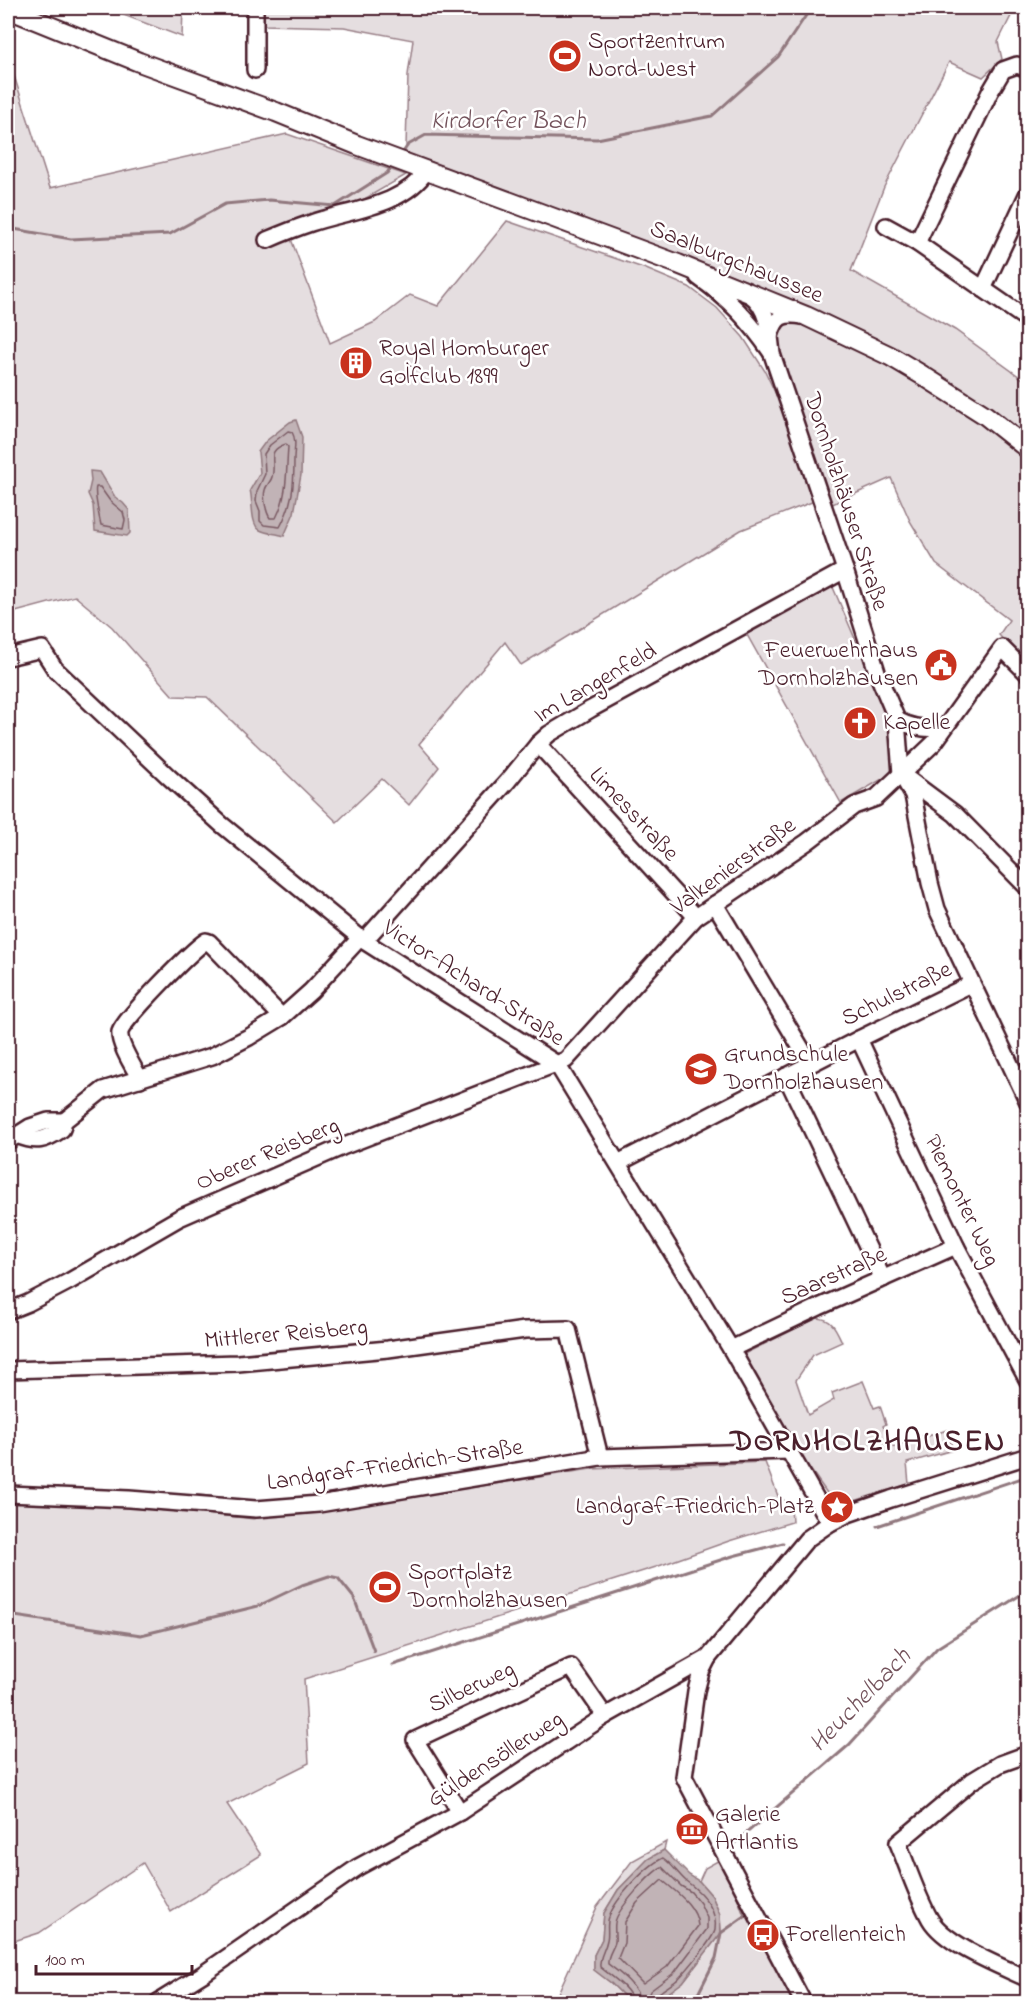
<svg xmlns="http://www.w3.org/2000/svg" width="1035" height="2010" font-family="'Indie Flower',sans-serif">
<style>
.green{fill:#e5dee0;stroke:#987e86;stroke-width:1.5}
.water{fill:#c1b3b6;stroke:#91787e;stroke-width:1.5}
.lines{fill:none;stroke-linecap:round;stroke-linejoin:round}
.shore{stroke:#7a5a63;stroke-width:1.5}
.stream{stroke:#91787e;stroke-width:3}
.minor-casing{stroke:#4a1f2b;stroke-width:20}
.major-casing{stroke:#4a1f2b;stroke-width:22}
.minor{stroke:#fff;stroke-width:15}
.major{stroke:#fff;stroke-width:18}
.labels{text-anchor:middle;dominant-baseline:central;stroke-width:5;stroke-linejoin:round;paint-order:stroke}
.poi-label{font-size:24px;fill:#4a1f2b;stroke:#fff;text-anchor:start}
.street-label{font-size:24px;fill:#4a1f2b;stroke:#fff}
.water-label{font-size:26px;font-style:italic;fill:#74535c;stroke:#fff}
.district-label{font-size:30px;font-weight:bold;letter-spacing:1.5px;fill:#4a1f2b;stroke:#fff}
</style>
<rect width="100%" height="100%" fill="#fff"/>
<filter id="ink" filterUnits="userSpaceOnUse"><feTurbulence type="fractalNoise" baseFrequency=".0167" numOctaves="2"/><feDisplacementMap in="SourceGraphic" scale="12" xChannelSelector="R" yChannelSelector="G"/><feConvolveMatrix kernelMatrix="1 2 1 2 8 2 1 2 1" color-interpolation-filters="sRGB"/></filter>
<g filter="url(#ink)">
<!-- green -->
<g class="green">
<path d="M105 8H183L182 37Z"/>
<path d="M262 8H1015L998 42 1002 59 983 77 949 62 884 187 851 271 955 330 1027 382V442L750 282 447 169 403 154 406 147 408 75 413 40 344 27 263 25Z"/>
<path d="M8 57 50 188 287 134 406 175 311 230 291 239 330 343 375 322 410 295 438 306 507 221 646 269 689 287 717 308 743 337 765 371 785 414 817 500 741 530 521 665 505 642 419 744 439 767 409 805 382 779 337 822 207 697 173 696 112 627 75 596 8 614Z"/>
<path d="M798 319 857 347 979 419 1027 460V666L999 635 1009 620 936 564 910 521 891 478 828 506 777 351C776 332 777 323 798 319Z"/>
<path d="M829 578 892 725 896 771 841 803 741 624Z"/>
<path d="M817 1318C833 1319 836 1329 842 1342L813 1355 796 1380 808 1415 834 1400 832 1393 863 1381 874 1408 880 1406 886 1424 883 1426 893 1447 924 1435 925 1437 947 1430 953 1450 907 1463 909 1484 851 1502 841 1495 827 1493 796 1449 744 1354Z"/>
<path d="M765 1462 778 1496 791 1506 792 1522 729 1541 656 1567 304 1679 309 1763 227 1804 261 1855 171 1912 143 1863 39 1933 8 1943V1496L199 1495 257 1501 319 1495 385 1484 397 1499 591 1469Z"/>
<path d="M666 1842 664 1850 648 1859 618 1890 604 1913 602 1939 594 1955V1970L611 1983 630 2002H554L597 1907 632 1861Z"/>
<path d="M723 1858 798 2002H656L683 1982 721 1933 720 1915 712 1896 699 1881 705 1868Z"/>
</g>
<!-- water -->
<g class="water">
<path d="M296 420 302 437 301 475 294 513 284 536C276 533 267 534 260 530 250 525 253 499 250 490L260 473 258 452 266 441 290 422Z"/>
<path d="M90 471 100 472 115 497 123 503 129 510 130 533 127 536 95 531 93 505 88 494 91 481Z"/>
<path d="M664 1850 689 1875 699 1881 712 1896 720 1915 721 1933 683 1982 656 2002H630L611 1983 594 1970V1955L602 1939 604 1913 618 1890 648 1859Z"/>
</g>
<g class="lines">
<!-- shore -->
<g class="shore">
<path d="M288 431 292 432C297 441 294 449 294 459 294 486 293 503 280 527L264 525 260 521V511L256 501 257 491 265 474 264 454 270 445Z"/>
<path d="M286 444 288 447C286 472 288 495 276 518H270C266 512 263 498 265 490 266 485 271 482 272 477 277 462 264 451 286 444Z"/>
<path d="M96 487H100L110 501 123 512 125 520 123 529 101 525C99 516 94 493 96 487Z"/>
<path d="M662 1880C676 1892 697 1906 698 1926L667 1967 643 1984 618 1958 624 1943 625 1922 637 1903Z"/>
<path d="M633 2002C630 1988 611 1976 600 1967 599 1956 605 1951 607 1940 609 1933 606 1924 609 1917 615 1899 646 1866 663 1858 672 1864 678 1874 686 1881 701 1892 718 1909 715 1930 713 1939 687 1970 679 1978 672 1986 655 1991 654 2002"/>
<path d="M640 2002C639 1987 620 1973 608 1964 607 1955 613 1950 615 1942 616 1935 613 1926 616 1919 621 1906 650 1873 662 1867L681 1886 691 1892 700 1903 707 1918V1929L674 1973 650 1991 646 2002"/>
</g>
<!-- stream -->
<g class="stream">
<path d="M401 155 408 145 426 135 597 139 712 116 778 57 811 8"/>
<path d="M8 228 71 239 170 234 225 204 269 200 335 206 387 173 393 165"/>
<path d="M604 1465 618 1464"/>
<path d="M575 1469 598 1466"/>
<path d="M177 1510 253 1518 281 1514"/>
<path d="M877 1526 1028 1476"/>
<path d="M8 1615 141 1635 258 1606 302 1585 329 1576 338 1578 354 1598 374 1651"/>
<path d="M393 1665 733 1556 783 1543"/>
<path d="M729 1848 849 1745 937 1648 1028 1590"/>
<path d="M694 2002 716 1958 721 1933 745 1916 733 1884"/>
</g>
<defs>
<g id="minor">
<path d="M255 8V70"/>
<path d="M886 226 917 243 1028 320"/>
<path d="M267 240C281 234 296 228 311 223 349 210 403 207 427 170"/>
<path d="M917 243 990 92 1003 70 1017 65 1028 69"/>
<path d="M698 277C729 299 749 320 771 352"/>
<path d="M983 289 1028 193"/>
<path d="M749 294C768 306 770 334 772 354L845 570 878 675 897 720 901 774 913 795 930 883 937 909 1028 1102"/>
<path d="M770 336C776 316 782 313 803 316"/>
<path d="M8 657 42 649 55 669 169 777 221 824 364 941 557 1064 731 1349 830 1523"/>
<path d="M897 720C912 728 927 730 944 728"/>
<path d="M538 744 696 917"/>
<path d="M904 776 955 814 1028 888"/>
<path d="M715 904 810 1063"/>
<path d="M364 941 507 782 538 744 549 734 591 709 845 570"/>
<path d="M859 1039 956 1246 1028 1381"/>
<path d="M786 1076 883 1279"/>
<path d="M140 1079C134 1068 118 1043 120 1032 124 1019 192 950 206 941L209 942 282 1017"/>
<path d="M17 1135C36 1143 45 1141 62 1129L64 1121 103 1090 212 1056 249 1037 282 1017 311 991 360 938"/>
<path d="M8 1141 30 1127 48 1121H64"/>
<path d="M618 1163 859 1039 971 984"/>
<path d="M8 1311 28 1303 70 1281 179 1218 342 1147 566 1060 696 917 807 842 854 806 876 798 934 743 1002 648 1028 674"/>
<path d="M731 1349 819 1307 956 1246"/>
<path d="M8 1370 238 1363 388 1349 525 1330 568 1329 600 1457"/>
<path d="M8 1494 129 1499 256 1509 319 1504 600 1457 789 1451"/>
<path d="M708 1658 701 1672 696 1691 684 1777 803 2002"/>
<path d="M1028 1754 1000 1764 972 1781 898 1843C908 1868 917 1896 930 1919 945 1945 1001 1966 1028 1979"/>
<path d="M460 1812 415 1740 571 1667 605 1716"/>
<path d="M158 2002 203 1974 358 1867 460 1812 605 1716 708 1658 807 1539 830 1523 848 1514 891 1499 1028 1456"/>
</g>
<path id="major" d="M8 9 139 62 276 112 357 145 678 264 806 316 890 356 922 375 985 415 1028 449"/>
</defs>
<!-- minor casing -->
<use href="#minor" class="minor-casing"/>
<!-- major casing -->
<use href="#major" class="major-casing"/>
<!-- minor -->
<use href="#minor" class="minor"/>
<!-- major -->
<use href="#major" class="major"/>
</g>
</g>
<!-- icons -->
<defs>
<symbol id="stadium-disc" viewBox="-11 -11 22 22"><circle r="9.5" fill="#c8321e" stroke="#fff"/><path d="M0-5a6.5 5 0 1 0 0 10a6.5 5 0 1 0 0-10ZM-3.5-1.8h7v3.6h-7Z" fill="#fff"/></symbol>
<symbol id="building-disc" viewBox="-11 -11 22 22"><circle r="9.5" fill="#c8321e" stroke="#fff"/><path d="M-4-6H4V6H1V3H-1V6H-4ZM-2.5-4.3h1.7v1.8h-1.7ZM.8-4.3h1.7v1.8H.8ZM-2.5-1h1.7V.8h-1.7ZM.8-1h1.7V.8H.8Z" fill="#fff"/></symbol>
<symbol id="civic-disc" viewBox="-11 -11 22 22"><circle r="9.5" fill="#c8321e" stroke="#fff"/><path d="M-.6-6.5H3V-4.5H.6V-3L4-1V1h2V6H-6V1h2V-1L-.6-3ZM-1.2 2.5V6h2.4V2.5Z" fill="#fff"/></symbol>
<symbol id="church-disc" viewBox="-11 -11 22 22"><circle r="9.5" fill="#c8321e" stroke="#fff"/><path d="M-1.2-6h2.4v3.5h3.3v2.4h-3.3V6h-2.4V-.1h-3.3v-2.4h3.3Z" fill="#fff"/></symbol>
<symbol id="school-disc" viewBox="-11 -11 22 22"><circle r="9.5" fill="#c8321e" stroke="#fff"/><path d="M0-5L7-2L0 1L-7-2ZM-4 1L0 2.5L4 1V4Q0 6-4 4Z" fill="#fff"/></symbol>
<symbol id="sight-disc" viewBox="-11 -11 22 22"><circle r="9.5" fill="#c8321e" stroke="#fff"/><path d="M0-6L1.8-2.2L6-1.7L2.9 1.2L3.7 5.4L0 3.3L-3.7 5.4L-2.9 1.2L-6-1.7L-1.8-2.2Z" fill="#fff"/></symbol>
<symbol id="museum-disc" viewBox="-11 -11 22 22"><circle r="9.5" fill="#c8321e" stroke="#fff"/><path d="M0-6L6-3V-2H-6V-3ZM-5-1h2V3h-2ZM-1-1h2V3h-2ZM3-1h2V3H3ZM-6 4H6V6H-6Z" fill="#fff"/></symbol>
<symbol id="bus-disc" viewBox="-11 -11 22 22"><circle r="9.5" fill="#c8321e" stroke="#fff"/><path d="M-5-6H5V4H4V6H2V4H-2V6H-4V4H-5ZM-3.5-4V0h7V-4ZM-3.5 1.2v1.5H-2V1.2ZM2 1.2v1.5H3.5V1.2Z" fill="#fff"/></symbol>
</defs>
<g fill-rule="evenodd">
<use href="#stadium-disc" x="546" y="37" width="38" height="38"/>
<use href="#building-disc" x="337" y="344" width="38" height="38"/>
<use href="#civic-disc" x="922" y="646" width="38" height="38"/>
<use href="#church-disc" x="841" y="704" width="38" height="38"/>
<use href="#school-disc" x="682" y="1050" width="38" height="38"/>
<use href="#sight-disc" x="818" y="1488" width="38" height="38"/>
<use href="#stadium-disc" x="366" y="1568" width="38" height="38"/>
<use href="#museum-disc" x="673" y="1810" width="38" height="38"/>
<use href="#bus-disc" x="744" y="1916" width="38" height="38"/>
</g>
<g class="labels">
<!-- poi labels -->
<g class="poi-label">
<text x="588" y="42">Sportzentrum<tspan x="588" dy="28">Nord-West</tspan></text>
<text x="379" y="349">Royal Homburger<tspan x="379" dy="28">Golfclub 1899</tspan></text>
<text x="918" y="651" text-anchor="end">Feuerwehrhaus<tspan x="918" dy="28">Dornholzhausen</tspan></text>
<text x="883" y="723">Kapelle</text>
<text x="724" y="1055">Grundschule<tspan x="724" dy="28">Dornholzhausen</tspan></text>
<text x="814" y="1507" text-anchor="end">Landgraf-Friedrich-Platz</text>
<text x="408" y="1573">Sportplatz<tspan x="408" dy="28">Dornholzhausen</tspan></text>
<text x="715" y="1815">Galerie<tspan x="715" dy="28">Artlantis</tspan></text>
<text x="786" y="1935">Forellenteich</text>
</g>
<!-- street labels -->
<g class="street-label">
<text transform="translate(736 263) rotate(22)">Saalburgchaussee</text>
<text transform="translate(845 502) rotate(72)">Dornholzhäuser Straße</text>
<text transform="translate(596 684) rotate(-30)">Im Langenfeld</text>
<text transform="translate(633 815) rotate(47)">Limesstraße</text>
<text transform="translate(734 867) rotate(-36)">Valkenierstraße</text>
<text transform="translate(473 984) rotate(33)">Victor-Achard-Straße</text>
<text transform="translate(897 995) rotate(-26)">Schulstraße</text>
<text transform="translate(268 1155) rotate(-23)">Oberer Reisberg</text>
<text transform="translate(961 1201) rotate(64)">Piemonter Weg</text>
<text transform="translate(834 1277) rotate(-24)">Saarstraße</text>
<text transform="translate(286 1335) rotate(-5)">Mittlerer Reisberg</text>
<text transform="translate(395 1466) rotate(-8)">Landgraf-Friedrich-Straße</text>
<text transform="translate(472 1688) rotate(-25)">Silberweg</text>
<text transform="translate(496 1760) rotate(-33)">Güldensöllerweg</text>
</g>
<!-- water labels -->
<g class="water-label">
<text x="508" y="122">Kirdorfer Bach</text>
<text transform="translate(861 1701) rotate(-46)">Heuchelbach</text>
</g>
<!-- district labels -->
<g class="district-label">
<text x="868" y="1443">DORNHOLZHAUSEN</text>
</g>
</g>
<!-- margin -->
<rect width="1035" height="2010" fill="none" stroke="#fff" stroke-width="30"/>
<rect x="15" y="15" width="1005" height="1980" fill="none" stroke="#4a1f2b" stroke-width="2" filter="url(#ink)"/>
<!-- scale -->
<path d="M36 1965v9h156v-9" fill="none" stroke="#4a1f2b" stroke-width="3"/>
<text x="45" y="1965" font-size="18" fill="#4a1f2b" stroke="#ffffff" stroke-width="4.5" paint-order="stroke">100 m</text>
</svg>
